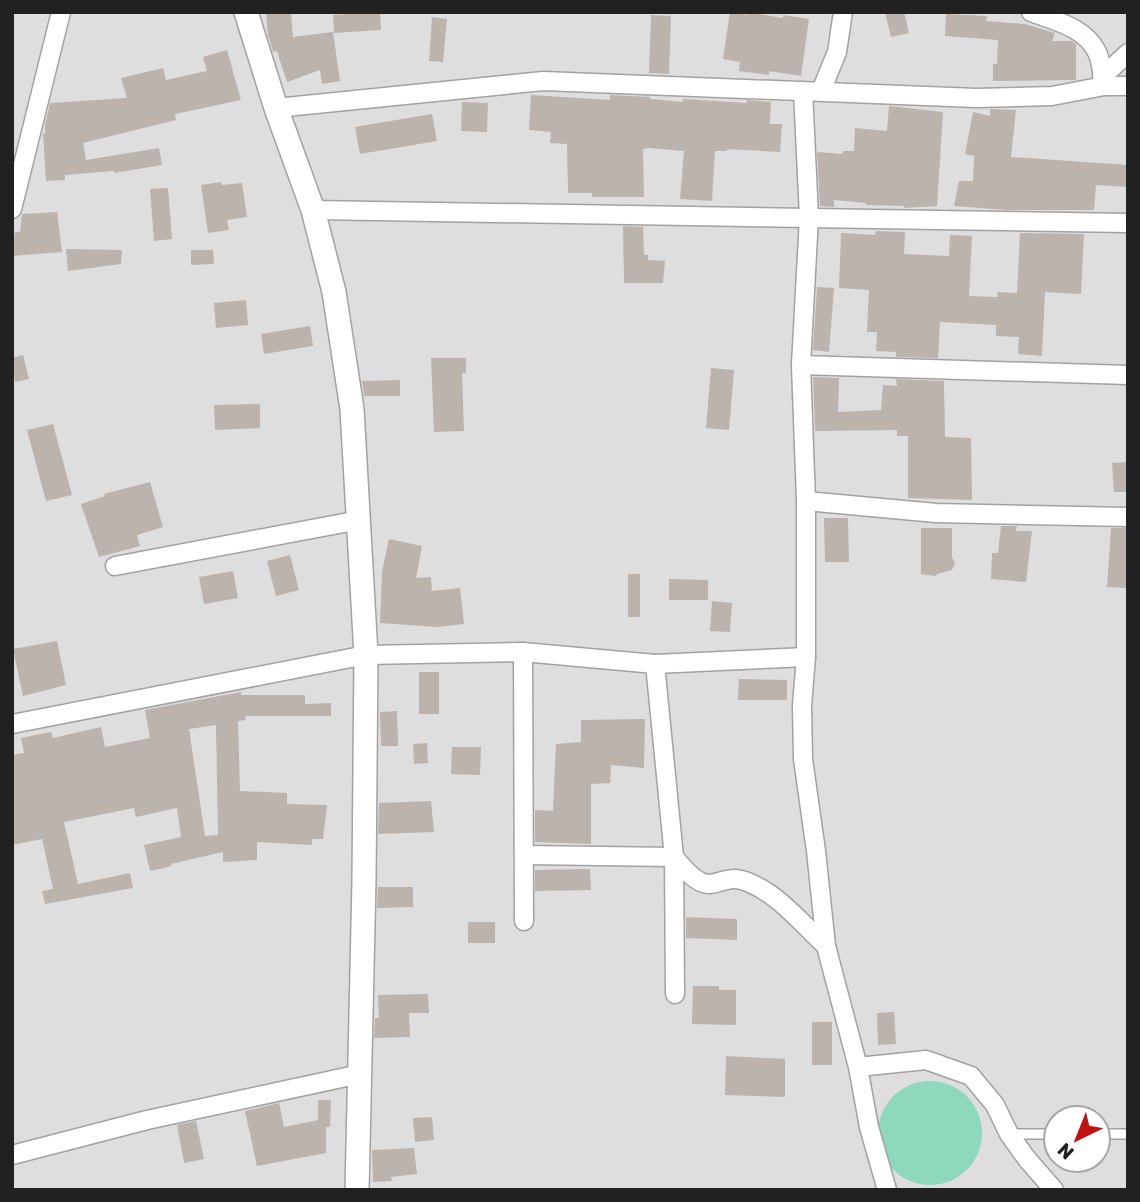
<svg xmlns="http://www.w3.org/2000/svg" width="1140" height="1202" font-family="Rubik,sans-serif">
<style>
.residential{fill:#dfdede;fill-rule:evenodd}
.pitch{fill:#8ed8bb}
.building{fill:#bab3ae;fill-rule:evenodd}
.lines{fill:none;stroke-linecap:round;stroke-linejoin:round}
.service-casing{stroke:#a2a2a2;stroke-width:12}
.minor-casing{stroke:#a2a2a2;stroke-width:21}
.tertiary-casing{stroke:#a2a2a2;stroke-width:26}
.service{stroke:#fff;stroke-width:9}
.minor{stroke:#fff;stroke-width:18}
.tertiary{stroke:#fff;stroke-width:23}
</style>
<rect width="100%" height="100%" fill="#f1eee9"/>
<!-- residential -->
<path class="residential" d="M12 12H1128V1190H12ZM1056 1118H1098V1160H1056Z"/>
<!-- pitch -->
<circle class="pitch" cx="930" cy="1133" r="52"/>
<!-- building -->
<g class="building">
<path d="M291 12 293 37 333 32 340 81 322 84 320 70 287 82 277 51 273 52 268 35 266 13Z"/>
<path d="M380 12 381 30 334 33 333 15Z"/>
<path d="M730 12 747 15 748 12 783 18V15L809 19 801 76 769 71V75L739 71 740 62 723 59Z"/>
<path d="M885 12H904L909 33 891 37Z"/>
<path d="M946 14 987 16 986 21 1025 24 1055 33 1052 41H1072L1076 44V80L993 81V64H997L998 40 945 36Z"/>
<path d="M651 15 671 16 669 74 649 73Z"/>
<path d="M432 17 447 19 443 62 429 61Z"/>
<path d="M227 50 241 100 175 114 176 120 83 143 86 160 159 148 162 165 114 173V171L65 175V180L46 181 43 134H45V125L50 103 127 98 121 78 163 68 166 80 207 71 203 57Z"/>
<path d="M531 95 610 100V95L650 97V99L683 102V99L747 103V100L771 102 770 124H782L780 152 727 149V151H715L712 201 680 199 684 151 649 148 643 149 644 197H592V193H568L567 144 550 143 551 132 529 130Z"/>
<path d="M462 102 488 103 487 132 461 131Z"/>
<path d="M889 106 943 112 937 206 904 208V206L866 205V203L834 200V207L820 206 817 152 842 154 843 151H854L855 128 887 131Z"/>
<path d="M990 109 1016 110 1011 157 1128 165V187L1096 185 1094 210H1007L954 206 959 181H973L974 156 965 154 973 112 990 116Z"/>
<path d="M432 114 437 141 360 154 355 127Z"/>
<path d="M221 182 222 185 242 183 247 217 227 220 229 230 208 233 201 185Z"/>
<path d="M168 188 172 239 154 241 150 189Z"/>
<path d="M57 212 62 252 12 256 15 232H20L22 214Z"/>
<path d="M623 226 643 227 644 255H648V260L665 261 663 283H624Z"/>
<path d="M876 231 905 232 904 254 949 256 950 235 972 236 969 296 997 297 998 292 1017 293 1020 233 1084 234 1081 294 1045 292 1042 356 1018 354 1019 337 996 336V325L940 322 938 358 896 357V352L876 351 877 332H867L869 290 839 288 841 233 875 235Z"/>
<path d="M66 249 122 250 121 264 68 271Z"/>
<path d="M191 250H213L214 264 191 265Z"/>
<path d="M817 287 834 288 829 352 813 350Z"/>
<path d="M246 300 248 325 216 328 214 303Z"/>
<path d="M310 326 313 346 264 354 261 334Z"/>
<path d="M23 355 29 379 15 382 12 358Z"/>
<path d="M431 358H466V373H462L464 431 434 432Z"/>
<path d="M711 368 734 370 729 430 706 428Z"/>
<path d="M813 377 839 378 838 412 881 410 883 385 897 386 896 379 944 381 945 437 971 438 972 500 908 498V436H897V430L815 431Z"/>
<path d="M400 380V396H364L362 381Z"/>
<path d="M260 404V428L215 430 214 405Z"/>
<path d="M53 424 72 495 46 501 27 430Z"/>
<path d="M1128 462V492H1114L1112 463Z"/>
<path d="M150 482 163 527 137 535 140 546 99 557 81 504 105 496 104 494Z"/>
<path d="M824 518H848L849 562H825Z"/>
<path d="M1001 526H1017L1016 531H1032L1026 582 991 579 992 553H998Z"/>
<path d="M921 528H952V557L955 563 952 570 937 574 936 576 921 574Z"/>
<path d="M1111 528H1128V588L1107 587Z"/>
<path d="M389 539 422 546 416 578 431 577 432 591 460 588 464 624 437 627 380 623 382 572Z"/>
<path d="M290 555 299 590 276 596 267 561Z"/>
<path d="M233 571 238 598 204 604 199 577Z"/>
<rect x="628" y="574" width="12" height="43"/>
<path d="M669 579 708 580V600H669Z"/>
<path d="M712 601 732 603 730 632 710 631Z"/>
<path d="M57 641 66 685 23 696 13 649Z"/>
<rect x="419" y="672" width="20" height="42"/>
<path d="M739 679 787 680V700H738Z"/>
<path d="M241 692V695H305V704L331 703V716H245L246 720 238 721 240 791 287 793V804L327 805 323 839H312V845L257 842V860L223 862V852L171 864 172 866 150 871 144 845 181 837 177 808 136 817 134 808 64 822 78 884 130 873 133 888 45 904 42 891 53 889 42 839 12 845V755L24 753 21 738 51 732 53 738 101 727 105 747 150 738 145 710ZM216 725 218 835 205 836 189 729Z"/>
<path d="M397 711 398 746H381L380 712Z"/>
<path d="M645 719 644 768 611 765 610 783 591 784V844L535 842V810L553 811 556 744 581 742V720Z"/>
<path d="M427 743 428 763 414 764 413 744Z"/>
<path d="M452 747H481L480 775 451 774Z"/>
<path d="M431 801 434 832 378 834 379 803Z"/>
<path d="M590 869 591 890 535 891V870Z"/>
<path d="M378 887H413V907L377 908Z"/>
<path d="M686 917 737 919V940L686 938Z"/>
<rect x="468" y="922" width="27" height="21"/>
<path d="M693 986H719V990H736V1025L692 1024Z"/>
<path d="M428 994 429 1013H409L410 1037 374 1038 375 1018H379L378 995Z"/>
<path d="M894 1012 896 1044 878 1045 877 1013Z"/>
<rect x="812" y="1022" width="20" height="43"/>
<path d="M726 1056 785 1059V1097L725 1095Z"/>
<path d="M318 1100H331L330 1127H326V1153L257 1166 245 1111 279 1103 284 1127 318 1120Z"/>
<path d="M432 1117 434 1140 415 1142 413 1118Z"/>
<path d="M196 1121 204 1159 184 1163 177 1125Z"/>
<path d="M414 1148 417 1174 391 1177 392 1181 373 1182 372 1150Z"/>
</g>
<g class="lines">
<defs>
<g id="service">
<path d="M1011 1134H1056"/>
<path d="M1098 1134H1128"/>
</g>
<g id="minor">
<path d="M1031 12C1055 21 1085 27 1097 52 1102 62 1102 75 1104 86"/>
<path d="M1102 77 1128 53"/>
<path d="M803 91 809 217 801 365 806 501V657L802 705 803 759 816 851 826 946 858 1067 869 1127 887 1190"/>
<path d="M821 91 837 52 843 12"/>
<path d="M276 108 543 81 976 98 1052 96 1104 86H1128"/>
<path d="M12 209 61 12"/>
<path d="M313 210 1128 223"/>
<path d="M801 365 1128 375"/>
<path d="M806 501 936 513 1128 517"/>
<path d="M115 566 360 520"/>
<path d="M523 652 524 921"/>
<path d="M655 664 674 857 675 994"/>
<path d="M12 724 366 655 523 652 655 664 806 657"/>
<path d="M525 855 674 857C716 909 713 867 750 883 779 895 803 925 826 946"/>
<path d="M858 1067 926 1060 971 1076 995 1105 1009 1134 1027 1159 1054 1190"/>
<path d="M12 1155 147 1120 360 1074"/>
</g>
<path id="tertiary" d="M246 12 276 108 313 210 334 292 352 409 366 655 364 881 357 1190"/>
</defs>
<!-- service casing -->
<use href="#service" class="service-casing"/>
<!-- minor casing -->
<use href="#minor" class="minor-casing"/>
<!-- tertiary casing -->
<use href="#tertiary" class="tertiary-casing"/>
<!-- service -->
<use href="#service" class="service"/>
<!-- minor -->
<use href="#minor" class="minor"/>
<!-- tertiary -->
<use href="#tertiary" class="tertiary"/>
</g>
<!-- border -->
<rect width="1140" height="1202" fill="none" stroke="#212121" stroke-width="28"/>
<!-- north arrow -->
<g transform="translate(1077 1139) rotate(223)"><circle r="33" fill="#ffffff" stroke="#a6a6a6" stroke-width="2"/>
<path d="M0-5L12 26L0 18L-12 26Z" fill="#c01213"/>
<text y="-10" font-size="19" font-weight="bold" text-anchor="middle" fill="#212121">N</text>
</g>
</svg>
